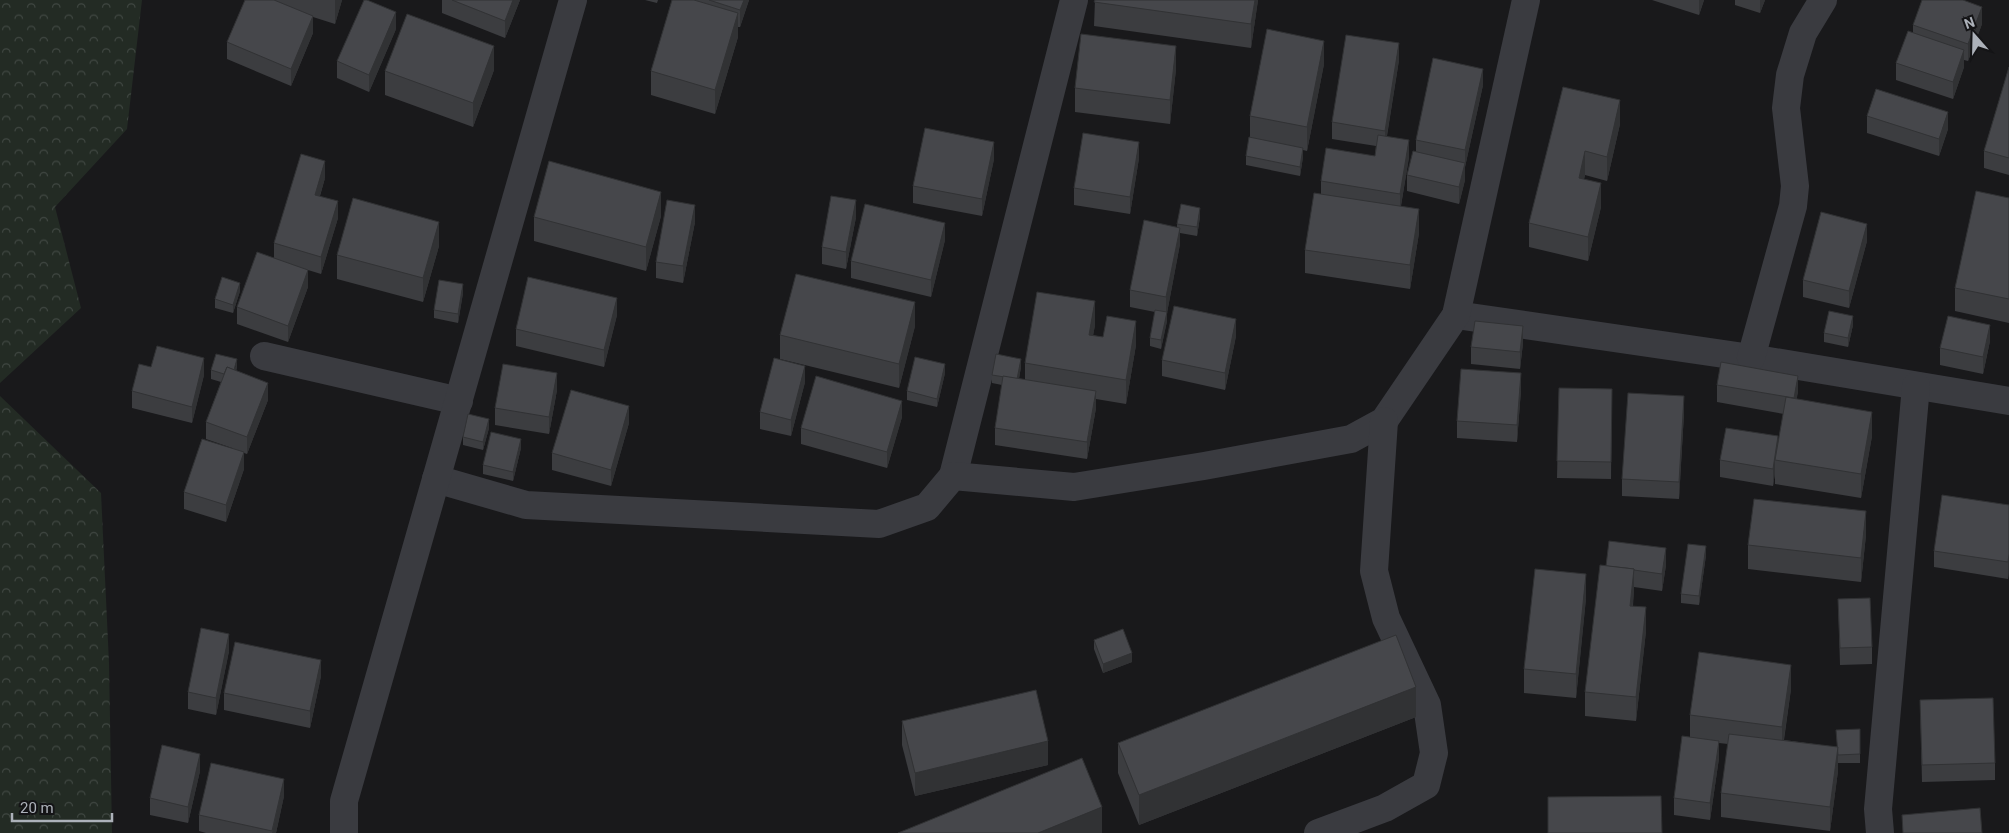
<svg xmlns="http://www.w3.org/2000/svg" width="2009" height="833" font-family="Roboto,sans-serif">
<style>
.forest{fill:url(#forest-crowns)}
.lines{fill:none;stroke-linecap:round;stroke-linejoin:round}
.minor{stroke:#3a3b40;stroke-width:28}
.wall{fill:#3c3d40}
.shaded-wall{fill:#313234}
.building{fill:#46474b;stroke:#313234}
</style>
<defs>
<pattern id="forest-crowns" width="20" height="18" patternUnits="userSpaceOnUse" patternTransform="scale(1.25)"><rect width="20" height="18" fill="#232b24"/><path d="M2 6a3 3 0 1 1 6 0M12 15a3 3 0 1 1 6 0" fill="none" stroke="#404742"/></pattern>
</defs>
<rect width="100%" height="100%" fill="#19191b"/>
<!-- forest -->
<g class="forest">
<path d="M0 0H142L127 129 55 207 81 308 0 383Z"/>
<path d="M0 396 101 493 109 663 112 833H0Z"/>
</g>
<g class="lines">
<!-- minor -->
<g class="minor">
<path d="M1456 315 1751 358 2009 401"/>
<path d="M264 356 459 401"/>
<path d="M1751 358 1793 206 1795 186 1786 108 1790 75 1803 33 1823 0"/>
<path d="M953 476 1074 0"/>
<path d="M436 479 526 505 879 524 927 507 953 476 1074 487 1204 466 1351 439 1384 421 1456 315 1526 0"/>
<path d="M344 833V801L573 0"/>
<path d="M1318 833 1385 808 1426 785 1434 753 1427 705 1386 618 1374 571 1384 421"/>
<path d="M1880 833 1878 809 1916 386"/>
</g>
</g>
<!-- wall -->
<g class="wall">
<path d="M245 0H342L335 24 313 17V33L291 86 227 59V42Z"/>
<path d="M442 0H520L505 38 442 13Z"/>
<path d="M645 0H658L657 3Z"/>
<path d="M672 0H749L740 27H738V37L715 114 651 95V71Z"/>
<path d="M1095 0H1258L1251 48 1094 26Z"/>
<path d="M1652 0H1704L1699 15Z"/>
<path d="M1735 0H1765L1760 13 1735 5Z"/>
<path d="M1982 24 1968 61 1964 60V67L1953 99 1896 80V63L1913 32V25Z"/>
<path d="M396 29 369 92 337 78V61Z"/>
<path d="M1399 60 1387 136 1409 157 1401 206 1419 233 1410 289 1305 273V250L1321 194V181L1375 156 1376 146 1332 139V122Z"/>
<path d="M1324 64 1307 151 1303 150V157L1300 176 1246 165V156L1250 137V116Z"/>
<path d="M2009 67V175L1984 168V151Z"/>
<path d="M1176 69 1170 124 1075 112V88Z"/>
<path d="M494 70 473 127 385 95V71Z"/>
<path d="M1483 85 1465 167V180L1459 204 1407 191V175L1416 151V140Z"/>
<path d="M1563 87 1620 124 1607 181 1585 175 1584 179 1601 207 1588 261 1529 247V223Z"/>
<path d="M1867 116 1948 129 1939 156 1867 133Z"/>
<path d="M1139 158 1130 214 1074 205V188Z"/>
<path d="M994 159 982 216 913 203V186Z"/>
<path d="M325 178 320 196 338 218 321 274 308 270V287L288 342 237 324V307L274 258V243Z"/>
<path d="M2009 198V323L1955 311V288Z"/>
<path d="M661 216 646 271 534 241V217Z"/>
<path d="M856 217 846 269 822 264V247Z"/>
<path d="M1200 217 1197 236 1180 233V244L1167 313V321L1161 349 1150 346V338L1155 312 1130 307V290L1177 227V224Z"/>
<path d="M695 222 683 283 656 278V262Z"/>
<path d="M945 240 931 297 851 278V261Z"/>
<path d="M1867 241 1849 308 1803 297V280Z"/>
<path d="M439 246 423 302 337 279V255Z"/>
<path d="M240 291 233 313 215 308V299Z"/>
<path d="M463 293 458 323 434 318V310Z"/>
<path d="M617 315 604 367 516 346V329Z"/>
<path d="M1095 325 1093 335 1136 345 1126 404 1096 399V408L1087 459 995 445V428L1002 385 992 383V375L1021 367 1019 379 1025 380V363Z"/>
<path d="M1853 325 1848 347 1824 342V333Z"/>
<path d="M915 326 899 388 780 359V335Z"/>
<path d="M1236 336 1225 390 1162 376V360Z"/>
<path d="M1990 341 1983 374 1940 365V348Z"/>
<path d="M1523 343 1520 369 1471 364V347Z"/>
<path d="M237 367 236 371 268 400 247 454 244 453V469L226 522 184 509V492L232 448 206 439V422L221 382 211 379V370Z"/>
<path d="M945 373 937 407 907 400V391Z"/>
<path d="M204 375 192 423 132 408V391Z"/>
<path d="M805 382 791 436 760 429V412Z"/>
<path d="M1717 385 1798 392 1796 399 1872 436 1861 498 1775 484V473L1773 486 1720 477V460L1778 443 1784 414 1717 402Z"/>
<path d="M1559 388 1612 389 1611 479 1557 478Z"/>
<path d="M557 390 549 434 495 425V408Z"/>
<path d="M1521 390 1517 442 1457 438V421Z"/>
<path d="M1684 413 1679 499 1622 496V479Z"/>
<path d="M902 417 887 468 801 444V428Z"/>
<path d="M629 423 611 486 552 470V453Z"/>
<path d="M489 428 483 450 463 445V437Z"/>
<path d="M521 448 513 481 483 474V465Z"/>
<path d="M2009 505V571L2008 579 1934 567V551Z"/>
<path d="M1866 535 1861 582 1748 569V545Z"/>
<path d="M1706 555 1699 605 1681 603V594Z"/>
<path d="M1666 565 1662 591 1634 587 1633 606 1646 631 1636 721 1585 716V692L1606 566Z"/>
<path d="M1586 598 1576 698 1524 693V669Z"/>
<path d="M1838 599 1872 647V664L1840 665Z"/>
<path d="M1094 640 1132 662 1103 673 1094 649Z"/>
<path d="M229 651 216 715 188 709V692Z"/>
<path d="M321 676 310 728 224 710V693Z"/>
<path d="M1791 689 1784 740 1836 747 1860 729V763H1838V771L1830 831 1721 817V793L1728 744 1719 743V758L1710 820 1674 815V798L1690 738V715Z"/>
<path d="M1920 700 1995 763V780L1922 782Z"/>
<path d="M1416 717 1139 825 1118 773V743Z"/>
<path d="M902 721 1048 765 915 796 902 745Z"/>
<path d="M200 771 188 823 150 815V798Z"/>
<path d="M284 796 276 833H206L199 831V815Z"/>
</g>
<!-- shaded-wall -->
<g class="shaded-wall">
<path d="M335 0H342L335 24Z"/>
<path d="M513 0H520L505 38V21Z"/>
<path d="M744 0H749L740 27V10Z"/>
<path d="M1255 0H1258L1251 48V24Z"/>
<path d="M1699 0H1704L1699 15Z"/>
<path d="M1760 0H1765L1760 13Z"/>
<path d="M1982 7V24L1968 61V44Z"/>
<path d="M396 12V29L369 92V75Z"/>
<path d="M738 13V37L715 114V90Z"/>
<path d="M313 16V33L291 86V69Z"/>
<path d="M1324 41V64L1307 151V127Z"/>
<path d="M1399 43V60L1385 147V131Z"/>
<path d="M494 46V70L473 127V103Z"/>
<path d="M1176 46V69L1170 124V100Z"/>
<path d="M1964 50V67L1953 99V82Z"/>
<path d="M1483 69V85L1465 167V150Z"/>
<path d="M1620 100V124L1607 181V157Z"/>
<path d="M1948 112V129L1939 156V139Z"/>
<path d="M1409 140V157L1400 211V194Z"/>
<path d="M994 142V159L982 216V199Z"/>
<path d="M1139 142V158L1130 214V197Z"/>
<path d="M1303 148V157L1300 176V167Z"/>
<path d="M1585 151V175L1579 202V178Z"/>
<path d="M325 161V178L315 212V195Z"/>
<path d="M1465 163V180L1459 204V187Z"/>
<path d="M1601 183V207L1588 261V237Z"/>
<path d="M661 192V216L646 271V247Z"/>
<path d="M856 200V217L846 269V252Z"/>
<path d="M338 201V218L321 274V257Z"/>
<path d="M695 205V222L683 283V266Z"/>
<path d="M1200 208V217L1197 236V227Z"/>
<path d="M1419 209V233L1410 289V265Z"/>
<path d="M439 222V246L423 302V278Z"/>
<path d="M945 223V240L931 297V280Z"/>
<path d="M1867 224V241L1849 308V291Z"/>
<path d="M1180 228V244L1167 313V321L1161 349V340L1166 313V297Z"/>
<path d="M308 270V287L288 342V326Z"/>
<path d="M240 283V291L233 313V305Z"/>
<path d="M463 284V293L458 323V314Z"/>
<path d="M617 298V315L604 367V350Z"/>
<path d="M1095 301V325L1089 359V335Z"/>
<path d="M915 302V326L899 388V364Z"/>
<path d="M1853 316V325L1848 347V338Z"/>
<path d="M1236 319V336L1225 390V373Z"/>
<path d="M1136 321V345L1126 404V380Z"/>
<path d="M1990 325V341L1983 374V357Z"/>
<path d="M1523 326V343L1520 369V352Z"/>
<path d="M204 358V375L192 423V407Z"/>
<path d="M237 359V367L233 384V376Z"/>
<path d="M1021 359V367L1017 388V380Z"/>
<path d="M945 364V373L937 407V399Z"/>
<path d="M805 366V382L791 436V420Z"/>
<path d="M557 373V390L549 434V417Z"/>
<path d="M1521 373V390L1517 442V425Z"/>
<path d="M1798 376V392L1794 415V398Z"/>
<path d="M268 383V400L247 454V437Z"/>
<path d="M1096 391V408L1087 459V442Z"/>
<path d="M1684 396V413L1679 499V482Z"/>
<path d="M902 401V417L887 468V452Z"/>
<path d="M629 406V423L611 486V470Z"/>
<path d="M1872 412V436L1861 498V474Z"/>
<path d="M489 419V428L483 450V442Z"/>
<path d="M1778 436V453L1775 460V473L1773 486V469Z"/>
<path d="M521 439V448L513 481V472Z"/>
<path d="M244 452V469L226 522V505Z"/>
<path d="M1866 511V535L1861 582V558Z"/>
<path d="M1706 546V555L1699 605V596Z"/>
<path d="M1666 548V565L1662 591V574Z"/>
<path d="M2009 554V571L2008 579V562Z"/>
<path d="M1634 569V592L1630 629V606Z"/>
<path d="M1586 574V598L1576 698V674Z"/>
<path d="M1646 607V631L1636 721V697Z"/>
<path d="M229 634V651L216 715V698Z"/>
<path d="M1132 653V662L1103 673V664Z"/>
<path d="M321 660V676L310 728V711Z"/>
<path d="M1791 665V689L1782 751V727Z"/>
<path d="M1416 687V717L1139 825V795Z"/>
<path d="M1048 741V765L915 796V773Z"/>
<path d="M1719 741V758L1710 820V803Z"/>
<path d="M1838 747V771L1830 831V807Z"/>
<path d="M200 754V771L188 823V807Z"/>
<path d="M284 779V796L276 833H272Z"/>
<path d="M1102 807V833H1038Z"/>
</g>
<!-- building -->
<g class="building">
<path d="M245 0H274L313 16 291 69 227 42Z"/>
<path d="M364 0H367L396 12 369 75 337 61Z"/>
<path d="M452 0H513L505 21Z"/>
<path d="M672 0H694L738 13 715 90 651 71Z"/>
<path d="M709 0H744L740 10Z"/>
<path d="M1095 0H1255L1251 24 1094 2Z"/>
<path d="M1922 0H1963L1982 7 1968 44 1913 25Z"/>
<path d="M407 14 494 46 473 103 385 71Z"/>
<path d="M1267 29 1324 41 1307 127 1250 116Z"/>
<path d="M1908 31 1964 50 1953 82 1896 63Z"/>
<path d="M1081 34 1176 46 1170 100 1075 88Z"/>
<path d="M1346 35 1399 43 1385 131 1332 122Z"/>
<path d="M1433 58 1483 69 1465 150 1416 140Z"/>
<path d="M2009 67V158L1984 151Z"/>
<path d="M1563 87 1620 100 1607 157 1585 151 1579 178 1601 183 1588 237 1529 223Z"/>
<path d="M1876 89 1948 112 1939 139 1867 116Z"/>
<path d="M925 128 994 142 982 199 913 186Z"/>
<path d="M1083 133 1139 142 1130 197 1074 188Z"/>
<path d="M1378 135 1409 140 1400 194 1321 181 1326 148 1375 156Z"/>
<path d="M1249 137 1303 148 1300 167 1246 156Z"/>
<path d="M1413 151 1465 163 1459 187 1407 175Z"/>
<path d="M301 154 325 161 315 195 338 201 321 257 274 243Z"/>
<path d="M549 161 661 192 646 247 534 217Z"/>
<path d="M1976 191 2009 198V299L1955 288Z"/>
<path d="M1314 193 1419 209 1410 265 1305 250Z"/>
<path d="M831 196 856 200 846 252 822 247Z"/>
<path d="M353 198 439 222 423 278 337 255Z"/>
<path d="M667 200 695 205 683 266 656 262Z"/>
<path d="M865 204 945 223 931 280 851 261Z"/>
<path d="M1181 204 1200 208 1197 227 1177 224Z"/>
<path d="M1821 212 1867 224 1849 291 1803 280Z"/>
<path d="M1144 220 1180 228 1166 297 1130 290Z"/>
<path d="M257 252 308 270 288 326 237 307Z"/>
<path d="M796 274 915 302 899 364 780 335Z"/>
<path d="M222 277 240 283 233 305 215 299Z"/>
<path d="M528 277 617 298 604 350 516 329Z"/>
<path d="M439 280 463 284 458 314 434 310Z"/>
<path d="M1037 292 1095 301 1089 335 1103 337 1107 316 1136 321 1126 380 1025 363Z"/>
<path d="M1174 306 1236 319 1225 373 1162 360Z"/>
<path d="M1155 310 1167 312 1161 340 1150 338Z"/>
<path d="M1829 311 1853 316 1848 338 1824 333Z"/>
<path d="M1948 316 1990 325 1983 357 1940 348Z"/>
<path d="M1475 321 1523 326 1520 352 1471 347Z"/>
<path d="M157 346 204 358 192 407 132 391 139 364 151 367Z"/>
<path d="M216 354 237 359 234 370 227 367 224 374 211 370Z"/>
<path d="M996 354 1021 359 1017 379 992 375Z"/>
<path d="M915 357 945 364 937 399 907 391Z"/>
<path d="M774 358 805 366 791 420 760 412Z"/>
<path d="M1721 362 1798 376 1794 398 1717 385Z"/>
<path d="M503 364 557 373 549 417 495 408Z"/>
<path d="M227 367 268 383 247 437 206 422Z"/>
<path d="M1461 369 1521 373 1517 425 1457 421Z"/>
<path d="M816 376 902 401 887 452 801 428Z"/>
<path d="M1003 376 1096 391 1087 442 995 428Z"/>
<path d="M1559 388 1612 389 1611 462 1557 461Z"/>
<path d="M571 390 629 406 611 470 552 453Z"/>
<path d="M1628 393 1684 396 1679 482 1622 479Z"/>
<path d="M1786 397 1872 412 1861 474 1775 460Z"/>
<path d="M468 414 489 419 483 442 463 437Z"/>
<path d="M1726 428 1778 436 1773 469 1720 460Z"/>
<path d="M491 432 521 439 513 472 483 465Z"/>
<path d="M202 439 244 452 226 505 184 492Z"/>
<path d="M1942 495 2009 505V554L2008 562 1934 551Z"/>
<path d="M1754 499 1866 511 1861 558 1748 545Z"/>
<path d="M1609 541 1666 548 1662 574 1634 570V569L1606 566Z"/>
<path d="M1688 544 1706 546 1699 596 1681 594Z"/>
<path d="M1600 565 1634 569 1630 606 1646 607 1636 697 1585 692Z"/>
<path d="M1535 569 1586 574 1576 674 1524 669Z"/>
<path d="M1870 598 1872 647 1840 648 1838 599Z"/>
<path d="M201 628 229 634 216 698 188 692Z"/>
<path d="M1123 629 1132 653 1103 664 1094 640Z"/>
<path d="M1396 635 1416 687 1139 795 1118 743Z"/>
<path d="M235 642 321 660 310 711 224 693Z"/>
<path d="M1699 652 1791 665 1782 727 1690 715Z"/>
<path d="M1036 690 1048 741 915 773 902 721Z"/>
<path d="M1993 698 1995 763 1922 765 1920 700Z"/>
<path d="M1860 729V754L1838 755 1836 730Z"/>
<path d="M1729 734 1838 747 1830 807 1721 793Z"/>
<path d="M1682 736 1719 741 1710 803 1674 798Z"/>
<path d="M162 745 200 754 188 807 150 798Z"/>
<path d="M1082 758 1102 807 1038 833H898Z"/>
<path d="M211 763 284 779 272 831 199 815Z"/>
<path d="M1661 796 1662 833H1548V797Z"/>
<path d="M1980 808 1982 833H1903L1902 815Z"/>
</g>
<!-- north arrow -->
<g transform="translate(1974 35) rotate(340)" stroke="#141416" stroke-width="4" paint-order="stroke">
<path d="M0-4L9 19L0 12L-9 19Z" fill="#acb1b9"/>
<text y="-8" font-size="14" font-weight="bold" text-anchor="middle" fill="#acb1b9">N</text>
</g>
<!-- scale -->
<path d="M12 813v8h100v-8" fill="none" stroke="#acb1b9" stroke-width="2.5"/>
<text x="20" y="813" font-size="15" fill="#acb1b9" stroke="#141416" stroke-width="4" paint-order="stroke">20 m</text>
</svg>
